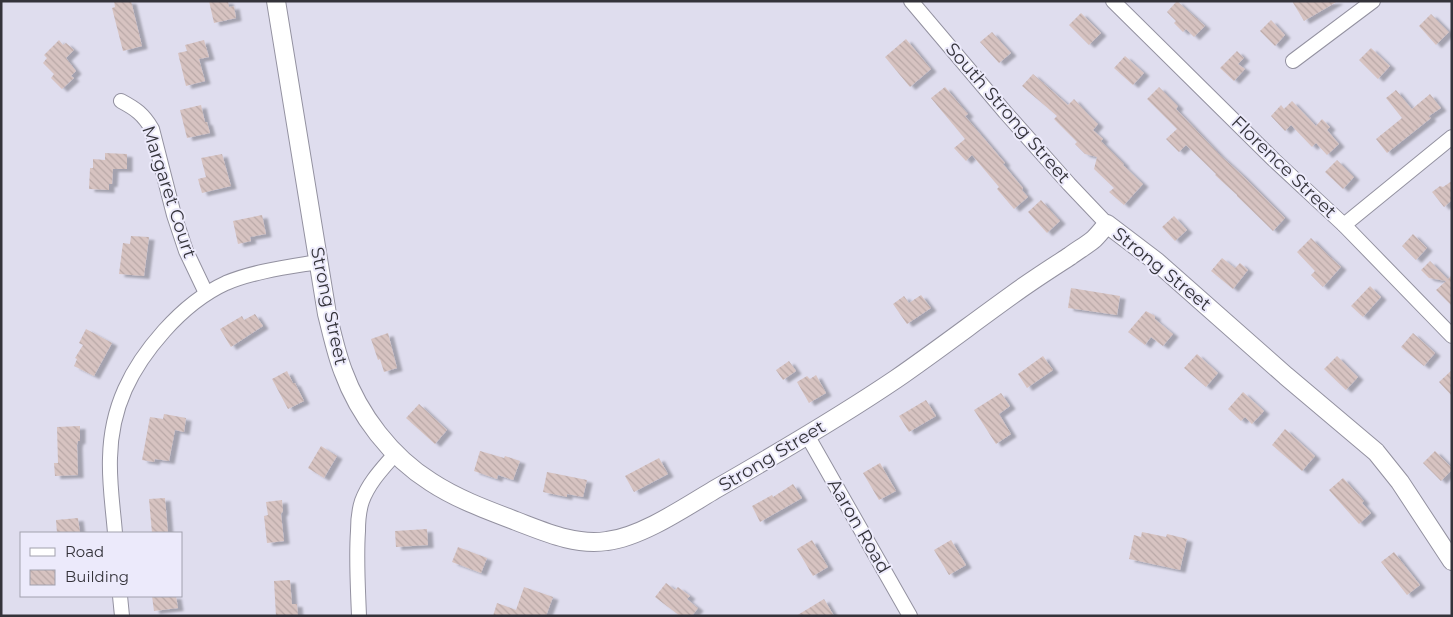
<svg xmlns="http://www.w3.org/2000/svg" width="1453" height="617" font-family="Montserrat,sans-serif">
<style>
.building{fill:url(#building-back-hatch);filter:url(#shadow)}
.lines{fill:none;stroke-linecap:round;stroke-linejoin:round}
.minor-casing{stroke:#9391a0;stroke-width:16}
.tertiary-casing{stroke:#9391a0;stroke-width:20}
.minor{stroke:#fff;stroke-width:14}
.tertiary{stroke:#fff;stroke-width:18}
.labels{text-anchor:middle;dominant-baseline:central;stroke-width:4;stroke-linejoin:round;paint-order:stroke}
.street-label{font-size:18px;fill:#34333a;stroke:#eceafb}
</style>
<defs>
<pattern id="building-back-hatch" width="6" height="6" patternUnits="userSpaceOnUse" patternTransform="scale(1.25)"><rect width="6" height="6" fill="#d7c3c1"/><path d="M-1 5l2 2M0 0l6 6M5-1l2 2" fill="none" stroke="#b9a8a7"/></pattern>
<filter id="shadow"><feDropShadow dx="5.5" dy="3" stdDeviation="1" flood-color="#0004"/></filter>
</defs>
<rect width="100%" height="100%" fill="#dfddee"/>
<!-- building -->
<g class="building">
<path d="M114 1H131L142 46 123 51 112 8 115 7Z"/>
<path d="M209 1H228L229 7 234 6 236 18 214 23Z"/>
<path d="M1177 1 1205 26 1194 37 1186 29 1183 32 1174 23 1176 21 1167 12Z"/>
<path d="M1292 1H1338L1304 21Z"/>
<path d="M1081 13 1101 33 1089 45 1069 25Z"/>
<path d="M1431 14 1449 32 1436 45 1419 26Z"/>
<path d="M1271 20 1285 35 1275 46 1260 31Z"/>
<path d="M992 32 1011 53 999 63 980 42Z"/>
<path d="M906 39 931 69 910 87 885 57Z"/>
<path d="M59 40 63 45 66 43 74 50 66 58 76 71 71 76 74 78 62 89 51 78 54 74 43 63 47 58 44 55Z"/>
<path d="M204 40 209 57 199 59 205 81 186 86 178 53 187 51 185 45Z"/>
<path d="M1371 48 1390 66 1378 79 1359 60Z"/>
<path d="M1237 51 1244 58 1238 64 1245 69 1234 81 1220 68Z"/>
<path d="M1125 56 1144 73 1133 85 1114 68Z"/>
<path d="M1033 74 1068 105 1074 99 1086 112 1098 124 1093 130 1103 139 1101 141 1124 164 1123 165 1143 184 1124 205 1109 192 1114 188 1094 169 1097 157 1085 154 1075 144 1077 142 1054 119 1057 116 1022 86Z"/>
<path d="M945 87 968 114 965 116 1005 163 1003 164 1023 188 1022 190 1028 197 1014 209 997 189 999 187 972 155 966 161 954 148 965 139 931 98Z"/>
<path d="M1159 87 1178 106 1176 109 1220 155 1242 175 1285 218 1273 231 1237 196V195L1215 175 1216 174 1186 145 1179 152 1166 139 1177 129 1147 99Z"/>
<path d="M1396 90 1412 109 1430 94 1441 108 1429 116 1431 118 1387 153 1376 139 1402 118 1386 98Z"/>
<path d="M1292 101 1316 126 1322 119 1330 127 1327 130 1339 144 1327 155 1316 143 1312 147 1291 125 1285 131 1271 116 1281 105 1284 109Z"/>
<path d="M201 105 205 122H207L210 133 187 138 180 110Z"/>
<path d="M105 153 127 154V169H113L112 184H109V190L89 189 90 168H93V159L105 160Z"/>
<path d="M222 154 231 186 202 193 198 179 206 177 201 158Z"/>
<path d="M1337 160 1354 177 1343 189 1325 172Z"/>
<path d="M1452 181V200L1444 207 1432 192 1440 186 1443 187Z"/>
<path d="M1041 200 1060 221 1047 233 1028 212Z"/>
<path d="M262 215 266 234 250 237 251 241 238 244 233 221Z"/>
<path d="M1174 216 1187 230 1175 241 1162 227Z"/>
<path d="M1413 234 1427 248 1416 260 1402 246Z"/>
<path d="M131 236 149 237 144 276 119 274 123 243 130 244Z"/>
<path d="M1311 238 1329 256 1341 267 1323 287 1311 275 1315 271 1297 252Z"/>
<path d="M1222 258 1235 268 1240 263 1248 270 1233 289 1211 271Z"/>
<path d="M1430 261 1448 279 1452 275V306L1436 290 1446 281 1429 278 1421 270Z"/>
<path d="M1370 286 1381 297 1363 317 1351 306Z"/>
<path d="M1071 288 1120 296 1117 315 1068 308Z"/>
<path d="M921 295 931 308 907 324 893 304 904 296 909 303Z"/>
<path d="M1146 311 1155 316V319L1173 334 1163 346 1151 337 1145 345 1128 332Z"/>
<path d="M255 314 263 326 231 347 220 329 242 316 244 320Z"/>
<path d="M86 329 112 343 94 376 74 366 77 359 75 358 83 345 79 343Z"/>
<path d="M388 333 397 368 384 372 380 359 378 360 371 339Z"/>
<path d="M1413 333 1435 353 1424 366 1401 347Z"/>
<path d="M1197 354 1218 373 1206 387 1184 368Z"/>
<path d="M1043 356 1053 370 1027 388 1018 374Z"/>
<path d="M1337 356 1358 377 1346 390 1324 369Z"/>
<path d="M789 361 796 371 783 380 776 370Z"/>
<path d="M1452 370V396L1439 382Z"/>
<path d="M287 371 293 383H295L304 401 288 409 272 379Z"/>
<path d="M816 375 826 393 809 403 797 382 807 376 810 379Z"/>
<path d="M1243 392 1264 411 1252 424 1245 417 1241 421 1228 409Z"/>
<path d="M1001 393 1010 406 999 414 1011 434 996 444 974 410Z"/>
<path d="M926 400 936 416 909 432 899 416Z"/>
<path d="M419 404 447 430 435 444 406 418Z"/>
<path d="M164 414 186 418 184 432 175 430 169 461 155 459 154 462 142 460 150 417 163 419Z"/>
<path d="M80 426V441H78L77 445 78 475 55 476 54 463H58L57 427Z"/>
<path d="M1285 429 1315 456 1302 471 1272 445Z"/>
<path d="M321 446 337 456 324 478 308 468Z"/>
<path d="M480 451 504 458 505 456 520 461 513 480 498 475 497 479 474 471Z"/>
<path d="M1435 451 1452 468V470L1441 481 1423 463Z"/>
<path d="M659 458 668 474 634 492 625 476Z"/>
<path d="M880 463 896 491 879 500 863 473Z"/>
<path d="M547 472 587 480 583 497 567 494V497L543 492Z"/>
<path d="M1343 478 1364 501 1362 503 1371 513 1359 524 1329 490Z"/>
<path d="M793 484 802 498 760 522 752 506 772 495 773 497Z"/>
<path d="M165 498 168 533H152L149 499Z"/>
<path d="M282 500 283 511 281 514 284 541 267 543 264 516 268 515 266 502Z"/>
<path d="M78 518 80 533H57L56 520Z"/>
<path d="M427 529 428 545 396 547 395 531Z"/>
<path d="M1142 532 1166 537 1167 534 1187 539 1180 570 1129 559 1134 535 1141 537Z"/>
<path d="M812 540 828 567 813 576 797 549Z"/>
<path d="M951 540 966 565 949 575 934 550Z"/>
<path d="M458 547 487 558 481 573 452 562Z"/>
<path d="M1394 552 1420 585 1407 595 1381 562Z"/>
<path d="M290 580 292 604H297L298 616H276L274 581Z"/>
<path d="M666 583 675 590 678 587 690 596 687 599 698 608 692 616H680L655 597Z"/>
<path d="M524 587 553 597 546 616H493L497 603 516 610Z"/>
<path d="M152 596H176L178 608 154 611Z"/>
<path d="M824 599 834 616H796Z"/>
</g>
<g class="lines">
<defs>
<g id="minor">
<path d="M911 1 1005 112 1069 184 1107 224"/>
<path d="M1113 1 1274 160 1344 225 1452 336"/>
<path d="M1293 61 1373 1"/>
<path d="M121 101C136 109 143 114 152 129L174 215 186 251 206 293"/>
<path d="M1344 225 1452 137"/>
<path d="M807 435 910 616"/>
<path d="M115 533C113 508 109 483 110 458 111 407 131 368 164 331 181 312 202 294 226 283 255 271 288 267 318 262"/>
<path d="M120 596 122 616"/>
<path d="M359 616C358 588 356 559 358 531 358 521 359 510 362 501 369 482 383 468 395 454"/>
</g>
<path id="tertiary" d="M276 1 327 314C332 333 336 353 343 371 359 415 391 457 431 482 457 499 487 510 516 521 545 532 576 546 607 541 641 537 684 508 714 490 775 455 837 419 896 379 935 352 973 323 1012 295 1031 281 1050 269 1070 256 1078 250 1087 245 1094 239 1099 234 1103 229 1107 224L1157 262 1286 376 1376 452 1400 482 1452 561"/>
</defs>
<!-- minor casing -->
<use href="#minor" class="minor-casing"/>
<!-- tertiary casing -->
<use href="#tertiary" class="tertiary-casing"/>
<!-- minor -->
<use href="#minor" class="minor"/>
<!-- tertiary -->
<use href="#tertiary" class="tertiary"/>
</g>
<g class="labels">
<!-- street labels -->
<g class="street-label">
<text transform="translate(1008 113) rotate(49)">South Strong Street</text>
<text transform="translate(1284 167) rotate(44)">Florence Street</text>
<text transform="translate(169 192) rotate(72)">Margaret Court</text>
<text transform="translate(1162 269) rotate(39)">Strong Street</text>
<text transform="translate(329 306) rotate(78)">Strong Street</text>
<text transform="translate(772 456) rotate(-31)">Strong Street</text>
<text transform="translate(859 526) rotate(60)">Aaron Road</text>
</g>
</g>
<!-- border -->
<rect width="1453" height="617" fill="none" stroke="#34333a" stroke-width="5"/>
<!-- legend -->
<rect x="20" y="532" width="162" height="65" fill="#eceafb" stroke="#a2a1ae"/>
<rect x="30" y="548" width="25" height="8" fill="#ffffff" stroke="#a2a1ae"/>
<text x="65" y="557" font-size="15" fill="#34333a">Road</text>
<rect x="30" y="570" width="25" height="15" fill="url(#building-back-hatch)" stroke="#a2a1ae"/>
<text x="65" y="582" font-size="15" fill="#34333a">Building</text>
</svg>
